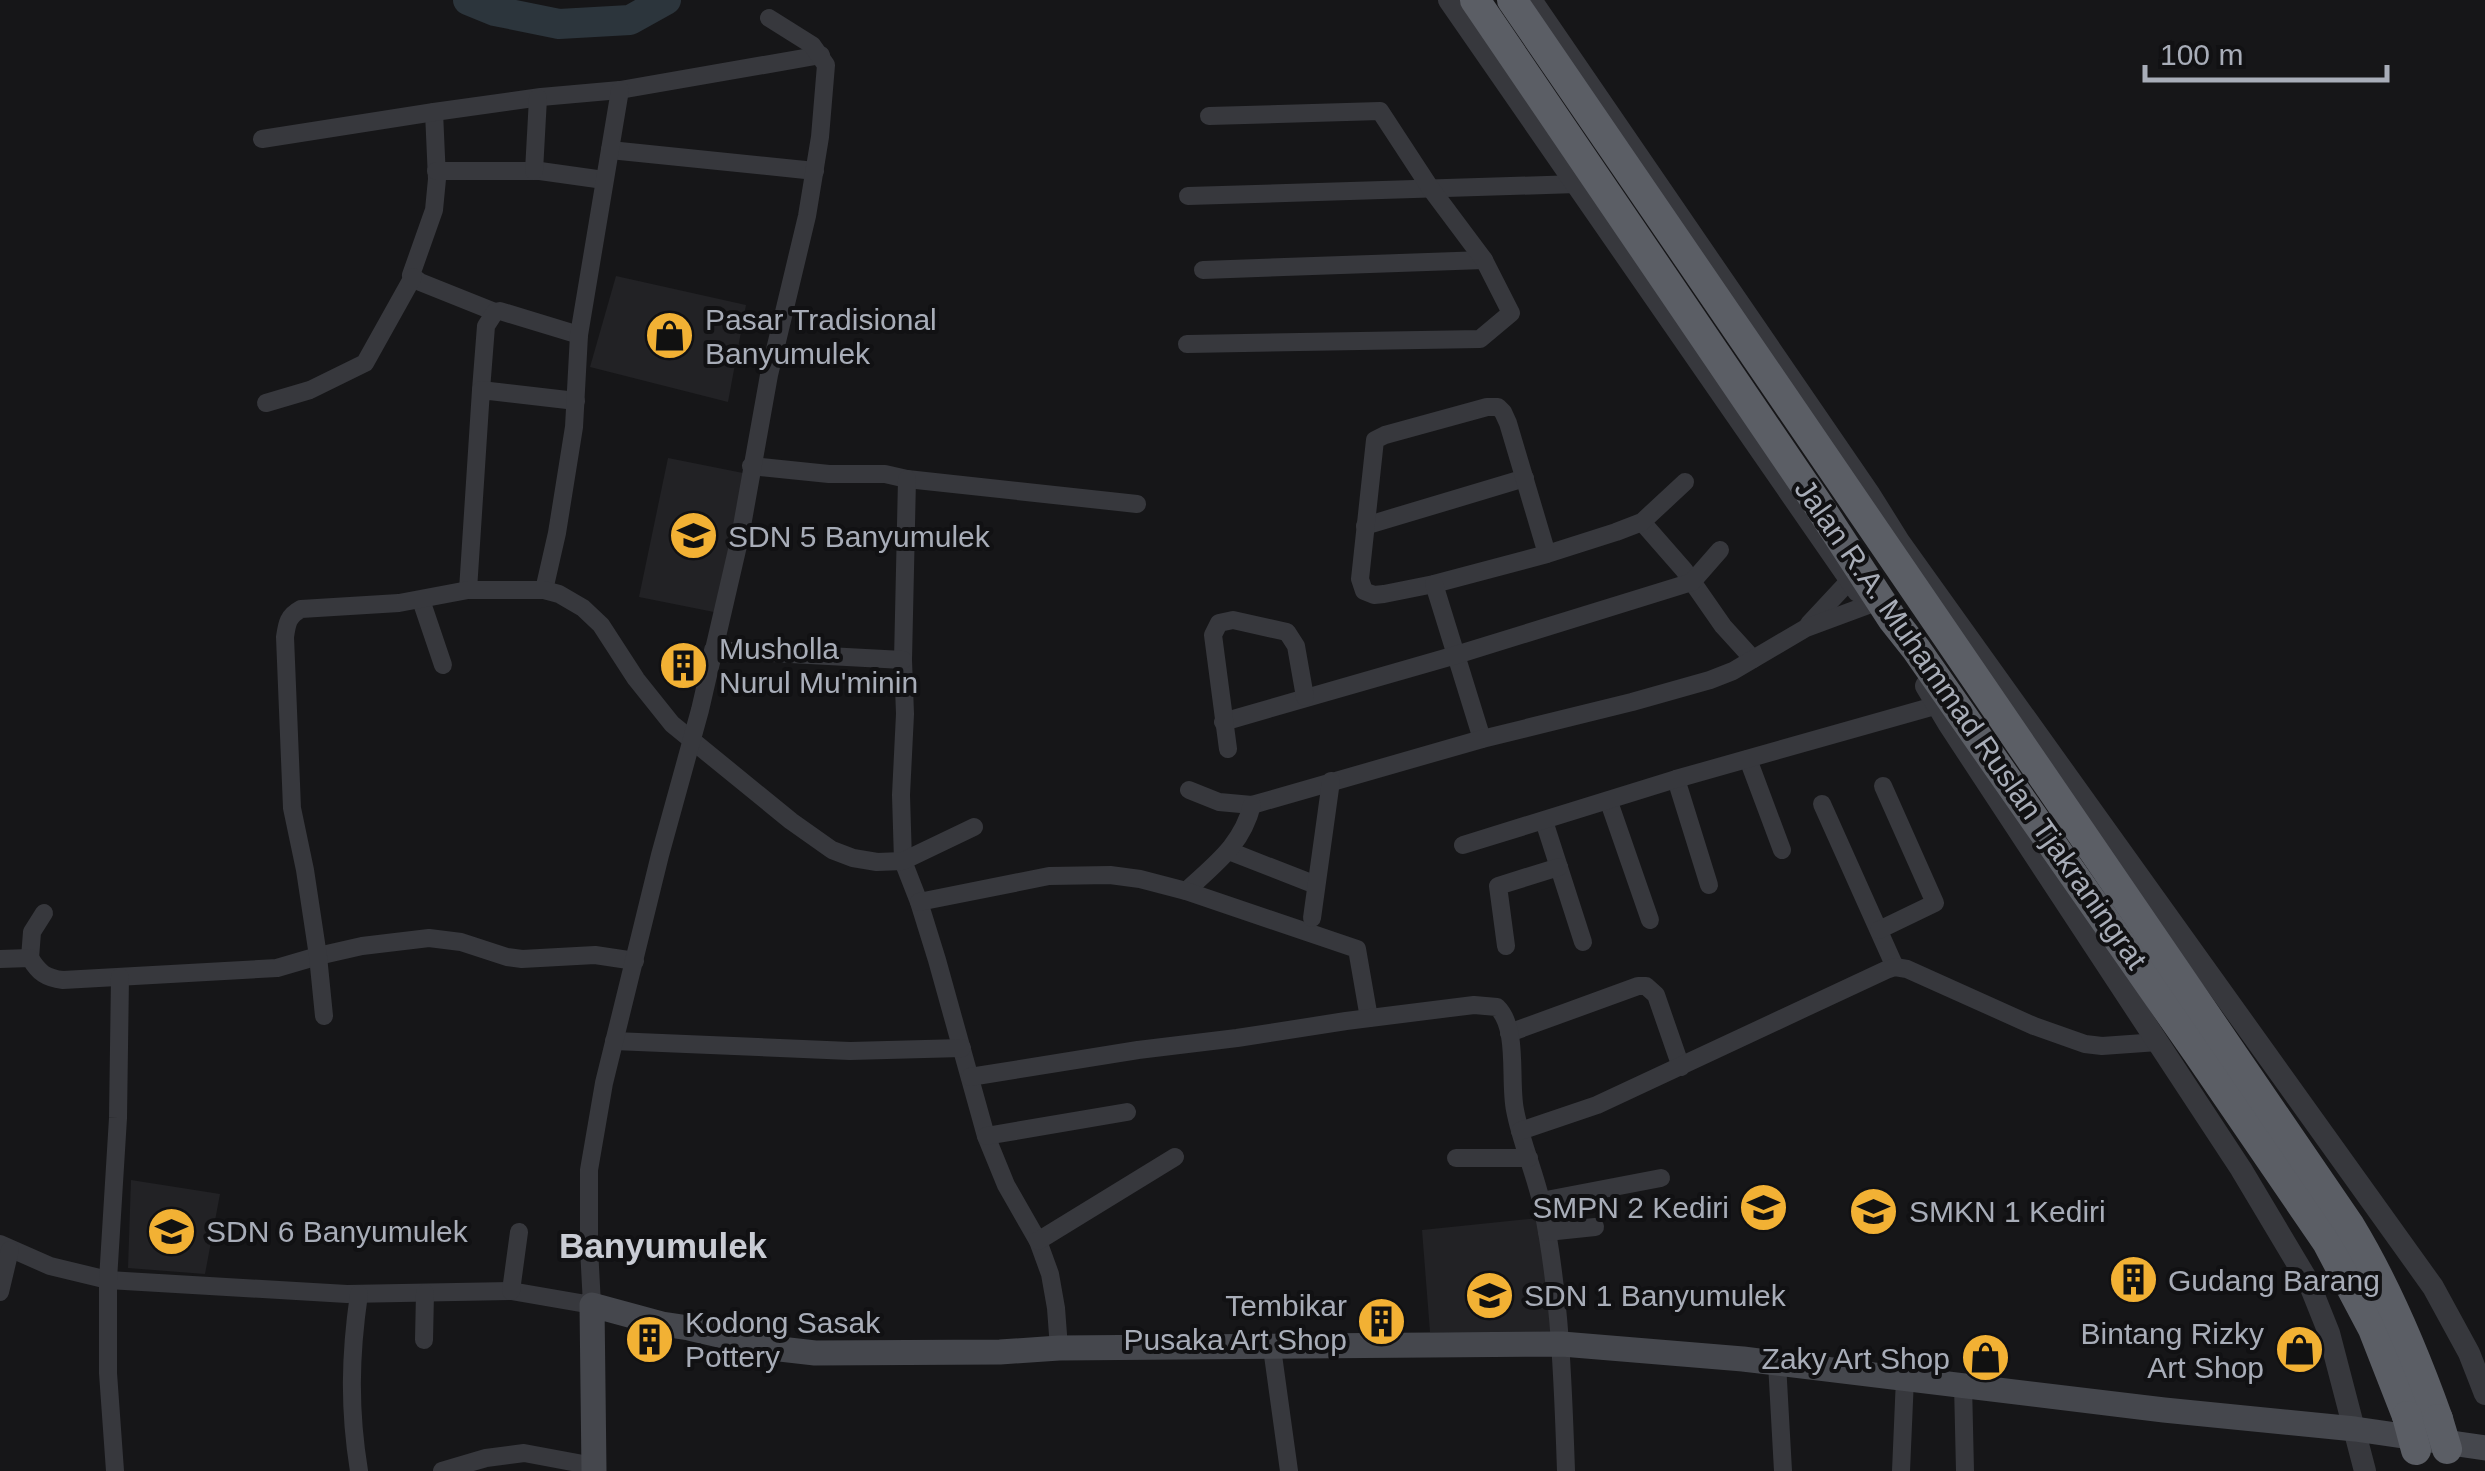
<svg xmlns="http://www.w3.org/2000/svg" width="2485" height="1471" font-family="Helvetica,sans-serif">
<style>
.built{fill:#222225}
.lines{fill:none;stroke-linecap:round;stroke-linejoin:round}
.river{stroke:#2c353c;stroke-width:30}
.minor{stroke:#37383d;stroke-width:18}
.tertiary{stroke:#37383d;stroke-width:22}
.secondary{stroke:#45474d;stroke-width:25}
.trunk{stroke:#5b5e65;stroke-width:30}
.trunk-bridge{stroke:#5b5e65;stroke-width:30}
.labels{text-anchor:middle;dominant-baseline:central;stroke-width:8;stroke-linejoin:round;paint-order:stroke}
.poi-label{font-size:30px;fill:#a8adb8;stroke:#111113;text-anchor:start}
.street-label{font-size:30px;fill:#a8adb8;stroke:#111113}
.quarter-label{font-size:35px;font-weight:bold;fill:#c9ccd4;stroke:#111113}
</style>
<rect width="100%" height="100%" fill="#161618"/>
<!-- built -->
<g class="built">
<path d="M616 276 746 305 728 402 590 367Z"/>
<path d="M668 458 748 474 719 613 639 597Z"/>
<path d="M131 1180 220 1194 205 1274 128 1268Z"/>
<path d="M1539 1218 1555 1333 1430 1332 1422 1230Z"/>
</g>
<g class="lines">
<!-- river -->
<path class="river" d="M468 0 495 11 559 24 630 20 666 0"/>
<!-- minor -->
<g class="minor">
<path d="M434 112 437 179 434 210 411 275 420 282 495 312"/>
<path d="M262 139 434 112 541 97 620 90 821 55"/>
<path d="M610 150 815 171"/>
<path d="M436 171H540L604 180"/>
<path d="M534 171 538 98"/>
<path d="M1188 196 1577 184"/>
<path d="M1203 270 1484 260"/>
<path d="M1187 344 1480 339 1511 313 1484 260 1431 189 1380 111 1209 116"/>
<path d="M481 390 486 326 495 312 500 311 579 335"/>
<path d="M266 403 310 390 365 363 413 277"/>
<path d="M751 466 829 474H885L907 479 1137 504"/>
<path d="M907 479 903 660 905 714 901 795 903 861 919 902 937 960 986 1136 1006 1185 1038 1241 1050 1274 1056 1308 1059 1348"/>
<path d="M1642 522 1684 570 1723 626 1753 659"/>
<path d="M1365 526 1525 478"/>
<path d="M1547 554 1508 423 1503 412 1498 407H1487L1385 435 1375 440 1360 579 1364 591 1374 595 1384 594 1434 584 1547 554 1616 532 1642 522 1685 482"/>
<path d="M1434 584 1482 739"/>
<path d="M468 590 481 390 576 401"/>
<path d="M544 590 557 533 574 427 579 335 620 90"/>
<path d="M421 600 443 665"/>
<path d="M1809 624 1850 580"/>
<path d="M713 650 903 660"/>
<path d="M1223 722 1456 655 1692 582 1720 550"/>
<path d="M1228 749 1213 635 1219 623 1233 620 1287 632 1296 646 1305 697"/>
<path d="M1748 759 1782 850"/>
<path d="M1676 779 1709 885"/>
<path d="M1189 790 1219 802 1252 805 1482 739 1632 702 1710 680 1733 671 1806 628 1868 605"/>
<path d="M1609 802 1650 920"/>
<path d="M1822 804 1895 967"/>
<path d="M1544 821 1583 942"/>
<path d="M1463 845 1676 779 1938 705"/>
<path d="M1229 851 1316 885"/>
<path d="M1186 891C1215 864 1242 845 1252 805"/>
<path d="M919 902 1049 876 1110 875 1140 879 1186 891 1357 949 1369 1018"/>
<path d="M1312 918 1331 781"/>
<path d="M1879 930 1935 903 1883 786"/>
<path d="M1506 946 1498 886 1559 867"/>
<path d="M30 958 32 932 44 913"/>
<path d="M0 959 30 958C39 973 46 978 63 980L277 968 318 956 362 946 429 938 461 942 507 957 522 959 595 955 635 961"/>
<path d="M324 1016 318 956 305 870 292 808 285 637C287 623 288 616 301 609L399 603 468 590H544L559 594 583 608 601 625 636 679 672 724 791 821 832 850 853 858 877 862 903 861 974 827"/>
<path d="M1509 1033 1638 986H1646L1656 995 1681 1067"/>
<path d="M614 1041 850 1051 962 1048"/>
<path d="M970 1077 1138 1050 1237 1038 1346 1021 1474 1005 1497 1007C1519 1028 1509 1081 1515 1110 1521 1142 1535 1173 1542 1205 1560 1293 1563 1382 1566 1471"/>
<path d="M1520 1131 1597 1105 1886 970 1895 967 1907 969 2034 1026 2085 1044 2102 1046 2158 1042"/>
<path d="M986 1136 1127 1112"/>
<path d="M1456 1158H1529"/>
<path d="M1541 1201 1661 1178"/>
<path d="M1547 1232 1595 1227"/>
<path d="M1038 1241 1175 1157"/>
<path d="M0 1244 50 1266 108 1280 347 1294 511 1291 592 1305 589 1248V1170L604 1083 660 855 700 710 740 537 769 375 807 216 820 137 826 65 812 45 769 18"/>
<path d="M511 1291 519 1232"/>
<path d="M0 1292 10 1250"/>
<path d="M359 1294C350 1356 349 1409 359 1471"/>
<path d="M424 1340 425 1293"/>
<path d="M1272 1348 1289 1471"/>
<path d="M1777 1363 1783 1471"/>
<path d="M1963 1384 1965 1471"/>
<path d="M115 1471 108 1373V1280L118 1118 120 977"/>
<path d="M442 1471 486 1458 524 1453 594 1466"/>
<path d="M1901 1471 1905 1378"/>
</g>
<!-- tertiary -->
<g class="tertiary">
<path d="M1449 0 1858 591"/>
<path d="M1531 0 1870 495 1900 543 2433 1287 2469 1353 2485 1394"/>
<path d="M1926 686 1948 723 2241 1169 2309 1283 2329 1333 2365 1471"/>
</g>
<!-- secondary -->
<path class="secondary" d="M594 1471 592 1305 662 1324 689 1328 780 1349 815 1353 1000 1352 1059 1348 1562 1344 1743 1359 2164 1410 2355 1429 2485 1448"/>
<!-- trunk -->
<g class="trunk">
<path d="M1475 0 1817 503 1893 620 1916 649 2197 1052 2327 1242 2373 1329 2407 1416"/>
<path d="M1512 0 2350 1226C2387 1287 2414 1352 2438 1419"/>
</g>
<!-- trunk-bridge -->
<g class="trunk-bridge">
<path d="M2407 1416 2416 1450"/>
<path d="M2438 1419 2447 1449"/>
</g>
</g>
<!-- icons -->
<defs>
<symbol id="shop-disc" viewBox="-11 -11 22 22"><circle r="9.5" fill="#f2b134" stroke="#111113"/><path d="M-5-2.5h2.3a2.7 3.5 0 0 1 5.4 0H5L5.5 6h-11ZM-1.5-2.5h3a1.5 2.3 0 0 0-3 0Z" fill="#111"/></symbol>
<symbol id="school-disc" viewBox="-11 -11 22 22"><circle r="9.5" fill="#f2b134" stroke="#111113"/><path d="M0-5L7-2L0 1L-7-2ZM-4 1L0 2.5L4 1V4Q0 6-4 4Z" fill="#111"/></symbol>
<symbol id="building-disc" viewBox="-11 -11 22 22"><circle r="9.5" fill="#f2b134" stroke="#111113"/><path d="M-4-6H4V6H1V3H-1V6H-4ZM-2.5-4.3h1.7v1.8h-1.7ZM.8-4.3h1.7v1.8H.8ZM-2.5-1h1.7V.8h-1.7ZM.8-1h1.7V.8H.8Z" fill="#111"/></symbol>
</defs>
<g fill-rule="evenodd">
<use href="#shop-disc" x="642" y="308" width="55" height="55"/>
<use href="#school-disc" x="666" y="508" width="55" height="55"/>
<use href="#building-disc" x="656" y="638" width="55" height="55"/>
<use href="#school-disc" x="1736" y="1180" width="55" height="55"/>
<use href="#school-disc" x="1846" y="1184" width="55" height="55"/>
<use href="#school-disc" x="144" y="1204" width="55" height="55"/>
<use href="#building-disc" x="2106" y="1252" width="55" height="55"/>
<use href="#school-disc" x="1462" y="1268" width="55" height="55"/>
<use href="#building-disc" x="1354" y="1294" width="55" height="55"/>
<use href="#building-disc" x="622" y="1312" width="55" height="55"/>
<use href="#shop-disc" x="2272" y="1322" width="55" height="55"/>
<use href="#shop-disc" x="1958" y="1330" width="55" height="55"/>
</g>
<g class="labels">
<!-- poi labels -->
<g class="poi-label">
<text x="705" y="319">Pasar Tradisional<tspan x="705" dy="34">Banyumulek</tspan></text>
<text x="728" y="536">SDN 5 Banyumulek</text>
<text x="719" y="648">Musholla<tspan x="719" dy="34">Nurul Mu'minin</tspan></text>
<text x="1729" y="1207" text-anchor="end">SMPN 2 Kediri</text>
<text x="1909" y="1211">SMKN 1 Kediri</text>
<text x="206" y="1231">SDN 6 Banyumulek</text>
<text x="2168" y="1280">Gudang Barang</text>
<text x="1524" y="1295">SDN 1 Banyumulek</text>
<text x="1347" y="1305" text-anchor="end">Tembikar<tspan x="1347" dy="34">Pusaka Art Shop</tspan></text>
<text x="685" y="1322">Kodong Sasak<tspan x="685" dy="34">Pottery</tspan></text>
<text x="2264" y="1333" text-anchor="end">Bintang Rizky<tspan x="2264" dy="34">Art Shop</tspan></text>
<text x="1950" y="1358" text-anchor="end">Zaky Art Shop</text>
</g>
<!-- street labels -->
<g class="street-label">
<text transform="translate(1971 724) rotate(55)">Jalan R.A. Muhammad Ruslan Tjakraningrat</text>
</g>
<!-- quarter labels -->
<g class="quarter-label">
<text x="663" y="1245">Banyumulek</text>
</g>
</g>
<!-- scale -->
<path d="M2145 65v15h242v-15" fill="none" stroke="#a8adb8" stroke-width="5"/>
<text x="2160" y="65" font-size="30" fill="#a8adb8" stroke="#111113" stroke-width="8" paint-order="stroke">100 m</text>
</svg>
